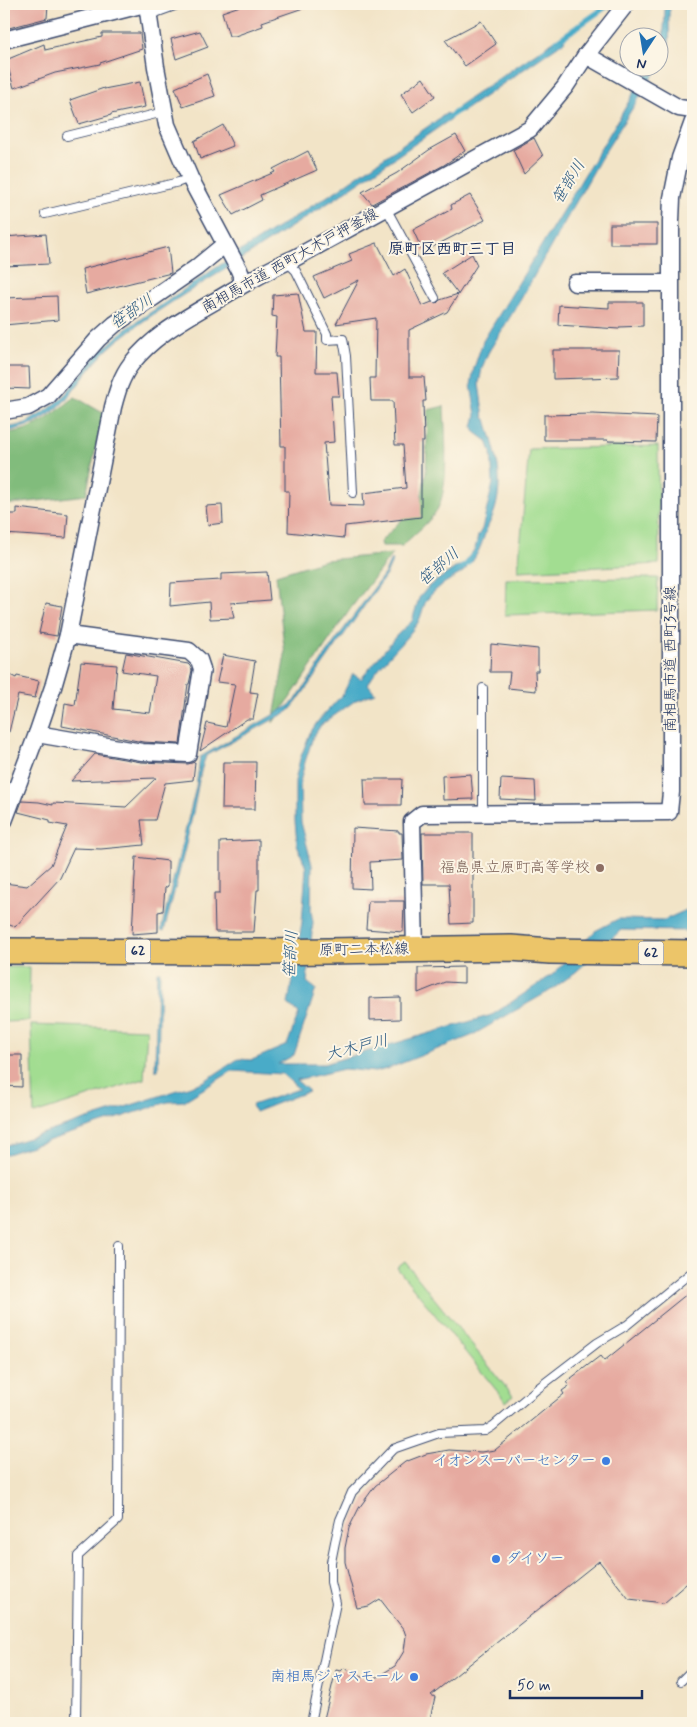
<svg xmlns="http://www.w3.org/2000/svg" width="697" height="1727" font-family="Mynerve,'Klee One',sans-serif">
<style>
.green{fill:#a2dd91;stroke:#5e8678}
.forest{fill:#81bc7b;stroke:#4e766c}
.water{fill:#49abc8;stroke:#326d93}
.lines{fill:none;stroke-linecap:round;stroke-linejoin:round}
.stream{stroke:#49abc8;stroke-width:5.5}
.building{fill:#e6aaa0}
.lane-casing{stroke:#3b4a6e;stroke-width:10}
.street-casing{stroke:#3b4a6e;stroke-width:19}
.primary-casing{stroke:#3b4a6e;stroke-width:28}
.lane{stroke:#fff;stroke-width:8}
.street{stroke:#fff;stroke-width:16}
.primary{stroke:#ecc569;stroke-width:25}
.education-dot{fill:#8d6e63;stroke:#fcf5e5;stroke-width:2}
.shop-dot{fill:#3f7fe0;stroke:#fcf5e5;stroke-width:2}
.labels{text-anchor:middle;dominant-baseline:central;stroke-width:4;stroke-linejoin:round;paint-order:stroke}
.shield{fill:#fcf5e5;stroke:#5e6a86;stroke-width:1}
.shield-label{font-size:14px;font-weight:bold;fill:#1b2f5e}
.street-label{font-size:15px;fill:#1b2f5e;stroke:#fcf5e5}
.education-label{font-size:15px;fill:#785e54;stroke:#fcf5e5;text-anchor:end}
.shop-label{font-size:15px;fill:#366cbe;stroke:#fcf5e5;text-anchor:end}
.water-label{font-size:16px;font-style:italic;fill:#2b5a83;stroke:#fcf5e5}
.neighbourhood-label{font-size:16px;font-weight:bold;fill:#1b2f5e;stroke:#fcf5e5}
</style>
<rect width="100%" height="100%" fill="#fcf5e5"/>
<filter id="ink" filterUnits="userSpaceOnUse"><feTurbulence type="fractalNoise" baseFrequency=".02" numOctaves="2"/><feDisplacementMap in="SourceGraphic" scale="10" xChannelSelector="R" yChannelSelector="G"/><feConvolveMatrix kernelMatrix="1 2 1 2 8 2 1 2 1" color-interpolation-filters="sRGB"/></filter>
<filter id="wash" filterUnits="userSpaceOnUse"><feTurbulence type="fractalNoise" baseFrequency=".0096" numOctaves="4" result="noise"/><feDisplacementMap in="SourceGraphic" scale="20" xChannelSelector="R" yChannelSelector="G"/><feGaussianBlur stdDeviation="1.12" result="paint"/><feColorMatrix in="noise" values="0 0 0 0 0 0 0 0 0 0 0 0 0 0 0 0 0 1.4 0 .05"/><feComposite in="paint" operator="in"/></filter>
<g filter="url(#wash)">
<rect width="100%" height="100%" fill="#f2e4c7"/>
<!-- green -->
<g class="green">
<path d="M658 446 659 564 518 571 529 449Z"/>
<path d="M658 578 657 610 505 615 506 579Z"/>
<path d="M4 967H30L29 1021 4 1022Z"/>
<path d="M31 1025 147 1029 144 1079 34 1114Z"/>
<path d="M405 1262 513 1396 506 1402 397 1268Z"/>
</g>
<!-- forest -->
<g class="forest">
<path d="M75 397 103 413 86 495 4 505V433C35 432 52 415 75 397Z"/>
<path d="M444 406C445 433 450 487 437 510 429 523 413 535 402 546H381L380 542 421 500 426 472 428 410Z"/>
<path d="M392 554 351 608 273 723 285 655 276 575 325 560Z"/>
</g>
<!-- water -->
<g class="water">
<path d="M665 4H672C666 14 671 30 669 43 668 51 663 57 660 64 659 54 662 50 663 41 664 28 665 16 665 4Z"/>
<path d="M561 36 565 41 462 112 458 106Z"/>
<path d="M648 68H658L601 158 521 299 488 353 482 368 479 384 484 418 486 419C495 451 504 473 496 506 494 515 489 523 486 531 482 543 479 552 472 562L466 560 475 549 478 536 482 529 493 483 491 452 487 441 475 432 473 427 476 415 471 385 474 368 483 341 621 115Z"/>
<path d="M447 113 451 119 339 196 240 260 237 253 339 189Z"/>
<path d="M226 261 229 267C191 290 152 313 117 341 72 378 72 420 4 432V428L16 426 26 423 49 409 63 397 99 353 123 331Z"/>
<path d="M391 559 393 560 386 575 296 703 289 711 206 756C198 775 197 797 192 817 184 855 174 893 164 931L161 930 196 787 200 757 287 707 295 701 333 644 385 573Z"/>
<path d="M458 566 467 568C461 575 455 576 448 581 442 584 435 591 430 596 422 604 423 615 417 624 402 645 381 662 368 684L375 693 356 700 321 725 313 737 305 762 300 782 301 822 312 865 311 911 313 922 307 982 316 989 294 1055 278 1064H324L492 1015 552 975 595 931 618 919 664 920 693 907V931L621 930 577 971 553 989 471 1036 387 1069 375 1072 344 1069 296 1080 309 1091 255 1112 252 1105 299 1089 282 1074 232 1071 184 1101 168 1102 4 1155V1146L203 1082 238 1059 252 1060 287 1045 299 1013 288 1004 302 922 306 868 297 844 295 821V781L300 759 310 733 318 721 343 694 353 674 361 679 396 636 412 621 419 598 429 586Z"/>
<path d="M157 971H160L158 1070H155Z"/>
</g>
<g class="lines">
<!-- stream -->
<g class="stream">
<path d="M557 41 610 4"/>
<path d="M444 120 465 106"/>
<path d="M457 571 467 564 472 556"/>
</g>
</g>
<g id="blocks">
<!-- building -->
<g class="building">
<path d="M4 4H48L47 18 5 29Z"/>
<path d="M246 4H309V6L262 22 263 26 235 36H229L222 12Z"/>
<path d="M481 21 496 44 465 66 445 40Z"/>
<path d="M200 31 208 47 176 59 171 39Z"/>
<path d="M102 33H140L142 49 100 63V64L55 73 14 88 6 60 44 44 45 50 102 37Z"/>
<path d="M207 74 215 96 183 107 175 88Z"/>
<path d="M423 78 435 96 413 112 401 94Z"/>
<path d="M140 82 145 107 111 114V115L79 124 70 100 104 88V89Z"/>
<path d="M223 125 233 146 200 159 194 141Z"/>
<path d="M456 135 465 151 444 165 372 204 362 192 397 173 429 150Z"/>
<path d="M534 138 543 156 524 174 513 150Z"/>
<path d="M308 151 317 170 260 195 262 200 233 215 221 195 275 172 273 169Z"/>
<path d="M470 195 485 220 423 252 413 230 452 209 451 205Z"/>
<rect x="610" y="224" width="47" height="20"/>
<path d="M46 234 49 264 4 266V237Z"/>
<path d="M377 243 394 276 405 269 422 306 432 302 437 303 440 300 458 294 442 273 472 254 477 265 447 312 409 330V377H424L426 401H423L424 442H421V517L345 526 344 538 288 532 289 491H285V446H281L279 357H275L277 317 272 316 273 295 298 293 306 332H317L316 372H337L339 396H331L334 442 324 443 329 505 364 506 363 493 406 488 403 445H395L393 401H371L370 378H375L376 318 336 324 359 280 324 298 314 277 352 261 349 254Z"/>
<path d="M168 247 171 273 86 294 82 269Z"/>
<path d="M57 296 58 320 4 325V298Z"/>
<path d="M609 302H643V326L619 327V329L558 325 559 305 609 308Z"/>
<path d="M553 350H619L618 377 553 379Z"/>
<path d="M4 367H29L30 389 4 388Z"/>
<path d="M593 414 657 417 656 442 608 441V440H544V415Z"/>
<path d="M222 505 223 523 208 525 206 506Z"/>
<path d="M17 508 68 514 66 538 4 534V514H17Z"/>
<path d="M267 572 270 600 231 603 234 618 210 619 209 602 170 606 171 583 221 580V574Z"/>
<path d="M46 603 62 606 57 636 39 633Z"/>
<path d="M491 644 538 649V671H535L536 691 508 688 510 672H490Z"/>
<path d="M126 653 188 664 190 666 192 670 189 684H188L180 744 143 742 62 726 65 703 75 705 81 662 117 665 113 709 150 713 156 676 122 671Z"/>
<path d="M223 655 255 661 250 692 258 693 253 719H247L200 751 207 723 226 727 235 684 217 682Z"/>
<path d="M4 672 16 678 17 676 39 681 35 698 18 695 9 732 4 731Z"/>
<path d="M95 754 141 762 188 764 195 762 193 780 165 783 155 820H141L144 845 101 849 74 848 60 878 15 927 4 923V883L27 886 51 865 67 826 50 823V820L18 812 22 801 39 802 53 805V803L126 807 156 778 71 781Z"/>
<path d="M223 762H256L255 809H222Z"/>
<path d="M471 774 473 799 443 800 442 776Z"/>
<path d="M364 779H402L401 805H365Z"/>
<path d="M501 779 535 781 536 801 500 799Z"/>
<path d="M353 828 399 831V833H402L403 860 370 862 371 889 352 888Z"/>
<path d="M422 833H473V923L451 924 449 884H423Z"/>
<path d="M259 840V890H257L254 932H215L214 893H220V842Z"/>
<path d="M136 857 168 861V886L165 888 163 911 158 912V932L132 934Z"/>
<path d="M368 901H404L403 932 366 929Z"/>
<path d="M464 967V983L445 982 418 993V968Z"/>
<path d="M400 997V1019L370 1020V998Z"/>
<path d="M4 1055H22V1087L4 1086Z"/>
<path d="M693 1289V1578L664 1603 629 1599 599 1561 431 1695 435 1697 429 1723H323L336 1670 341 1671 344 1668 362 1677H377L395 1666 404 1651 406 1636 404 1630 380 1599 369 1606 357 1608 345 1562V1548L349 1528 359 1508 375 1486 405 1462 426 1454 449 1450 481 1452 495 1450 564 1394 562 1391 569 1386 566 1382 600 1356 604 1361Z"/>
</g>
</g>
</g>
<g filter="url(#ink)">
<use href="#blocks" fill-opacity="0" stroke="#3b4a6e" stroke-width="1"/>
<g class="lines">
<defs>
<g id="lane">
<path d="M150 15 180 4"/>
<path d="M67 136 164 112"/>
<path d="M386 208 435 298"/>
<path d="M45 214 179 182 190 178"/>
<path d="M287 262 296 271 327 334V340L343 339 346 356 353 493"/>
<path d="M483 688V814"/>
<path d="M681 1681 693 1669"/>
<path d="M76 1723 78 1556 118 1520 119 1246"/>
<path d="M311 1723 336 1603 331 1582V1562L335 1542 340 1520 352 1492 393 1449 439 1433 485 1431 493 1426 537 1389 597 1343 627 1325 693 1271"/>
</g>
<g id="street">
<path d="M147 4 156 67 167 125 190 178 239 270 241 275V284"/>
<path d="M626 4 586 55 679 108 693 110"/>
<path d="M4 40 145 4"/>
<path d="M575 283H670"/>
<path d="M4 411 28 407 48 396 98 339 115 324 196 268 224 245"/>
<path d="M37 734 142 752 188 754 202 669 199 660 189 651 68 635"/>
<path d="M4 821 37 734 53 687 68 635 113 407C117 392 121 377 131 364 152 337 181 321 210 304 239 287 264 271 295 258L530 129 565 87 586 55"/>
<path d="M415 949 412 822 422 814 669 812 671 792V221L672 198 680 158 693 122"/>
</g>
<path id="primary" d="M4 951 267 952 511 948 550 951 693 953"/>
</defs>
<!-- lane casing -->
<use href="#lane" class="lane-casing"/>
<!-- street casing -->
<use href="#street" class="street-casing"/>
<!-- primary casing -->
<use href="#primary" class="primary-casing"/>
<!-- lane -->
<use href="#lane" class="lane"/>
<!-- street -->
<use href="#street" class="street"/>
<!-- primary -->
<use href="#primary" class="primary"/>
</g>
</g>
<!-- markers -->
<circle class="education-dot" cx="600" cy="868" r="5"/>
<g class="shop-dot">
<circle cx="606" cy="1461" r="5"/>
<circle cx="496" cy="1559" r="5"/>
<circle cx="414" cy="1677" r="5"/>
</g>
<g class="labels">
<!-- shield labels -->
<g class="shield">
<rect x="125.5" y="939.5" width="25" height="23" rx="4"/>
<rect x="638.5" y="941.5" width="25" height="23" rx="4"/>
</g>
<g class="shield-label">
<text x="138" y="951">62</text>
<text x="651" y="953">62</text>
</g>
<!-- street labels -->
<g class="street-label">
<text transform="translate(290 261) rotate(-29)">南相馬市道 西町大木戸押釜線</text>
<text transform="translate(671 659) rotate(-90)">南相馬市道 西町3号線</text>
<text transform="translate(364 950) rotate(-1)">原町二本松線</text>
</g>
<!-- education labels -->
<g class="education-label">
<text x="590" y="868">福島県立原町高等学校</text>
</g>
<!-- shop labels -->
<g class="shop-label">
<text x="596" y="1461">イオンスーパーセンター</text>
<text x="506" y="1559" text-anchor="start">ダイソー</text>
<text x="404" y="1677">南相馬ジャスモール</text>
</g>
<!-- water labels -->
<g class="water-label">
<text transform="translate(569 182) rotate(-59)">笹部川</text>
<text transform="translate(132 312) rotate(-35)">笹部川</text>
<text transform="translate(439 567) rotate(-41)">笹部川</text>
<text transform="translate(291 954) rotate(-87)">笹部川</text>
<text transform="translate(357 1048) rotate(-14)">大木戸川</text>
</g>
<!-- neighbourhood labels -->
<g class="neighbourhood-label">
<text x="452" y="249">原町区西町三丁目</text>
</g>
</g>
<!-- margin -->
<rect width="697" height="1727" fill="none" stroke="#fcf5e5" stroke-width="20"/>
<!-- north arrow -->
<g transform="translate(644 52) rotate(192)"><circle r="24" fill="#fcf5e5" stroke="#a2a6af"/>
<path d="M0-4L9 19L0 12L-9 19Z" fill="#1f6fb2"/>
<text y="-8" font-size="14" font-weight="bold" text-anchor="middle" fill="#1b2f5e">N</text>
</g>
<!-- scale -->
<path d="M510 1690v8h132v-8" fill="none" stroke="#1b2f5e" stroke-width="2.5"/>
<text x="517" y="1690" font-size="15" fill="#1b2f5e" stroke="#fcf5e5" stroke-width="4" paint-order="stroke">50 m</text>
</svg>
